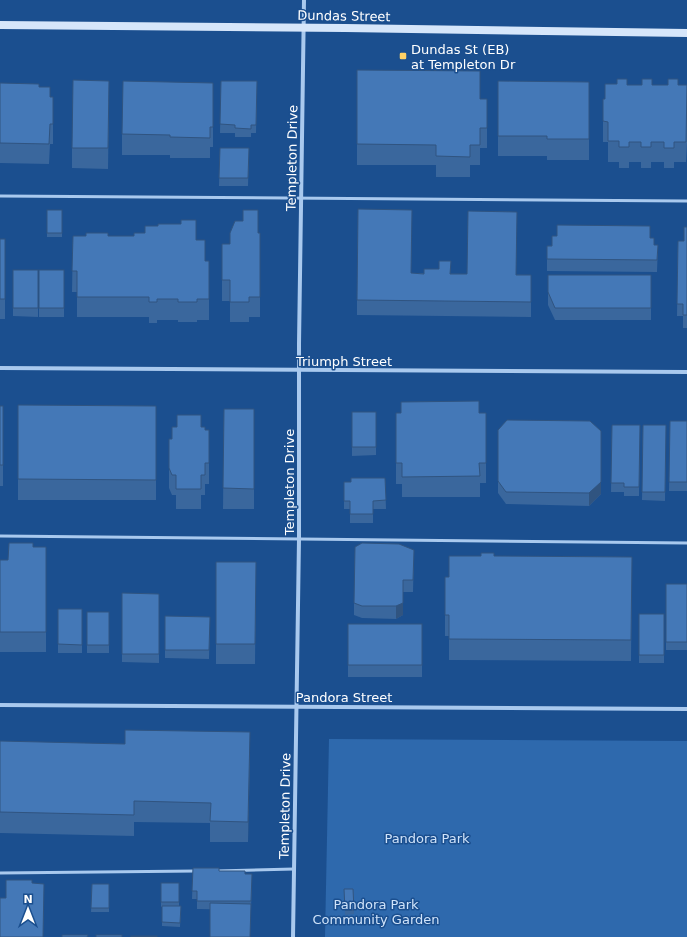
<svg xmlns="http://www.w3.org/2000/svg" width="687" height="937" font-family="'DejaVu Sans',sans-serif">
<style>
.green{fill:#2e69ad}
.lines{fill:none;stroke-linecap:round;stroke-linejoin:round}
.lane{stroke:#a9c9ee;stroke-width:3}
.street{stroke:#a9c9ee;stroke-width:4}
.secondary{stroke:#d6e6fa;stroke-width:8}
.wall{fill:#3a679d}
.shaded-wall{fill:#305480}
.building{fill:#4478b7;stroke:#305480}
.poi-dot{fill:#ffd166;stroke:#1b4f8f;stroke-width:1.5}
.labels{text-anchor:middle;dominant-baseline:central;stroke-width:3;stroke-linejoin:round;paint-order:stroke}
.street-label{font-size:13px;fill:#fff;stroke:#1b4f8f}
.poi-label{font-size:13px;fill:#fff;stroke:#1b4f8f;text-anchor:start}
.park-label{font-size:13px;fill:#cfe3fa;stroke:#1b4f8f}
</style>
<rect width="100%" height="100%" fill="#1b4f8f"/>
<!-- green -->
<path class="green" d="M329 739 687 741V937H325Z"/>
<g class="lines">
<!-- lane -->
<g class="lane">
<path d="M0 196 687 201"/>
<path d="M0 536 687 543"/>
<path d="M216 871 294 869"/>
<path d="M0 873 196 871"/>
</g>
<!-- street -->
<g class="street">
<path d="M0 368 687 372"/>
<path d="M0 705 687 709"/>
<path d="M293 937 299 539V344L304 0"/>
</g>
<!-- secondary -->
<path class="secondary" d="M0 25 345 28 687 33"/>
</g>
<!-- wall -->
<g class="wall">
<path d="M357 70 480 99H487V148H480V165H470V177H436V165H357Z"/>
<path d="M221 81H257L256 133H251V137H235V133H220Z"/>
<path d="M498 81 589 82V160H547V156H498Z"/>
<path d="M0 83 39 87 50 97H53V144H50L49 164 0 163Z"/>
<path d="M213 83V147H210V158H170V155H122V134Z"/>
<path d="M627 85H687V143L686 162H674V168H664V162H651V168H641V162H629V168H619V162H608V142H603V99H605Z"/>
<path d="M109 101 108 169 72 168V148Z"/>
<path d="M220 148H249L248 186H219Z"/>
<rect x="47" y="210" width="15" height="27"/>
<path d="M687 227V328H683V316H677L678 241H684Z"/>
<path d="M258 233H260V317H249V322H230V301H222V244H230Z"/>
<path d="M73 236H108L196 240 205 261H209V320H197V322H178V320H157V323H149V317H77V292H72Z"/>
<path d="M650 238 654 245H658L657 272 547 271V246Z"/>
<rect x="0" y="239" width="5" height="80"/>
<path d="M13 270H38V317L13 316Z"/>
<rect x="39" y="270" width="25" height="47"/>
<path d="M411 273 531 275V317L357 315V300Z"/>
<path d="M548 275H651V320H555L548 305Z"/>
<path d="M18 405 156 406V500H18Z"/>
<rect x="0" y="406" width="3" height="80"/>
<path d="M224 409H254V509H223Z"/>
<path d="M352 412H376V455L352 456Z"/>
<path d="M396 413H486V483H480V497H402V484H396Z"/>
<path d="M670 421H687V491H669Z"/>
<path d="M612 425H640L639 496H624V492H611Z"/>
<path d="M643 425H666L665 501 642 500Z"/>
<path d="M177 427H201L205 430H209V484H205V495H201V509H176V495H172L169 488V439H172Z"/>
<path d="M498 430 601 494 589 506 506 504 498 493Z"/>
<path d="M385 478 386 509H373V523H350V509H344V482H351Z"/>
<path d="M33 547H46V652H0V560H8Z"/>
<path d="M414 550 413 592H403V615L396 619 362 618 354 615V603Z"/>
<path d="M494 556 632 557 631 661 449 660V636H445V615L449 577Z"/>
<path d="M216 562H256L255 664H216Z"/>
<rect x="666" y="584" width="21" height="66"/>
<path d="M122 593 159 594V663L122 662Z"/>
<rect x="58" y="609" width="24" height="44"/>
<rect x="87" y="612" width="22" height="41"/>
<rect x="639" y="614" width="25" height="49"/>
<path d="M165 616 210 617 209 659 165 658Z"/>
<rect x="348" y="624" width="74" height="53"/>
<path d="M0 741 250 753 248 842H210V823L134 822V836L0 833Z"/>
<path d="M193 868 245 874H252L251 910 197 909V899H192Z"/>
<path d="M161 883H179V906H181L180 927 162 926V907H161Z"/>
<path d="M92 884H109V912H91Z"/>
<path d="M344 889H353L354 914 345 915Z"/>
</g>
<!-- shaded-wall -->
<g class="shaded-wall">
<path d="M601 431V494L589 506V493Z"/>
<path d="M403 603V615L396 619V606Z"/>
<path d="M250 732V753L248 842V822Z"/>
</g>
<!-- building -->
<g class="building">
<path d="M357 70 480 71V99H487V128H480V145H470V157L436 156V145L357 144Z"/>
<path d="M617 79H627V85H642V79H652V85H668V79H678V85H687L686 142H674V148H664V142H651V147H641V142H629V147H619V141H608V122L603 121V99H605V84H617Z"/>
<path d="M73 80 109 81 108 148H72Z"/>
<path d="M123 81 213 83V127H210V138L170 137V135L122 134Z"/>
<path d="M221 81H257L256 125H251V129L235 128V125L220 124Z"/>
<path d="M498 81 589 82V139H547V136H498Z"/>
<path d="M0 83 39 84V87H50V97H53V124H50L49 144 0 143Z"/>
<path d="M220 148H249L248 178H219Z"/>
<path d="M358 209 412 210 411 273 424 274V269H439V261H451L450 274H467L468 211 517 212 516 275H531V302L357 300Z"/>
<rect x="47" y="210" width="15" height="23"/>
<path d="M243 210H258V233H260V297H249V302H230V280H222V244H230V233L235 221H243Z"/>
<path d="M181 220H196V240H205V261H209V299H197V302H178V299H157V302H149V297H77V271H72L73 236H86V233H108V236H134V233H145V226H158V224H181Z"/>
<path d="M557 225 650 226V238H654V245H658L657 260 547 259V246H552V236H557Z"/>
<path d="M684 227H687V315H683V304H677L678 241H684Z"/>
<rect x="0" y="239" width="5" height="60"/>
<rect x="13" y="270" width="25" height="38"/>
<rect x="39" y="270" width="25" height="38"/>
<path d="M548 275H651V308H555L548 292Z"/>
<path d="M479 401V413H486V463H479L480 476 402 477V463H396V413H401V402Z"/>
<path d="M18 405 156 406V480L18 479Z"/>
<rect x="0" y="406" width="3" height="59"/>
<path d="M224 409H254V489L223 488Z"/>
<rect x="352" y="412" width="24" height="35"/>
<path d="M177 415H201V427H205V430H209V463H205V475H201V489H176V475H172L169 468V439H172V427H177Z"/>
<path d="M507 420 590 421 601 431V482L589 493 506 492 498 481V430Z"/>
<path d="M670 421H687V482H669Z"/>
<path d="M612 425H640L639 487H624V483H611Z"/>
<path d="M643 425H666L665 492H642Z"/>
<path d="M351 478H385L386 500 373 501V514H350V501H344V482H351Z"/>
<path d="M9 543H33V547H46V632H0V560H8Z"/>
<path d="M362 543 399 544 414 550 413 580H403V603L396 606H362L354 603 355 547Z"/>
<path d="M481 553H494V556L632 557 631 640 449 639V615H445V577H449V556H481Z"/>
<path d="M216 562H256L255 644H216Z"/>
<rect x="666" y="584" width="21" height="58"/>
<path d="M122 593 159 594V654H122Z"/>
<path d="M58 609H82V645L58 644Z"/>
<rect x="87" y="612" width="22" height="33"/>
<rect x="639" y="614" width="25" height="41"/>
<path d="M165 616 210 617 209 650H165Z"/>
<rect x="348" y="624" width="74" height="41"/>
<path d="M125 730 250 732 248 822 210 821 211 803 134 801V815L0 812V741L125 744Z"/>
<path d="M193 868H219V871H245V874H252L251 901H197V891H192Z"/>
<path d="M6 880H32V883L44 884 43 937H0V898H6Z"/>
<rect x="161" y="883" width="18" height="19"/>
<path d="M92 884H109V908H91Z"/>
<path d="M344 889H353L354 910H345Z"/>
<path d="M210 903 251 904 250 937H210Z"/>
<path d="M162 906H181L180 923 162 922Z"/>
<path d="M62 935H88L87 937H62Z"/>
<rect x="96" y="935" width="26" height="2"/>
<rect x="131" y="936" width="26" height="1"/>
</g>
<!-- markers -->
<rect class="poi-dot" x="399" y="52" width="8" height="8" rx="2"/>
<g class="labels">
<!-- street labels -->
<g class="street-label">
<text transform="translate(344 16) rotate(1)">Dundas Street</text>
<text transform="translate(292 158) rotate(-89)">Templeton Drive</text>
<text x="344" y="361">Triumph Street</text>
<text transform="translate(289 482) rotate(-90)">Templeton Drive</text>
<text x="344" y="697">Pandora Street</text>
<text transform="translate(285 806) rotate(-89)">Templeton Drive</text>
</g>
<!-- poi labels -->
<g class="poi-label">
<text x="411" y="49">Dundas St (EB)<tspan x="411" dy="15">at Templeton Dr</tspan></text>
</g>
<!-- park labels -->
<g class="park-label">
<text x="427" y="838">Pandora Park</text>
<text x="376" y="904">Pandora Park<tspan x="376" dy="15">Community Garden</tspan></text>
</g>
</g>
<!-- north arrow -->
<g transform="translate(28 909)" stroke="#1b4f8f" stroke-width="3" paint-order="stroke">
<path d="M0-3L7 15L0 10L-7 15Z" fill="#ffffff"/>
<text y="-6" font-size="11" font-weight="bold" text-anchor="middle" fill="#ffffff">N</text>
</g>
</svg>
